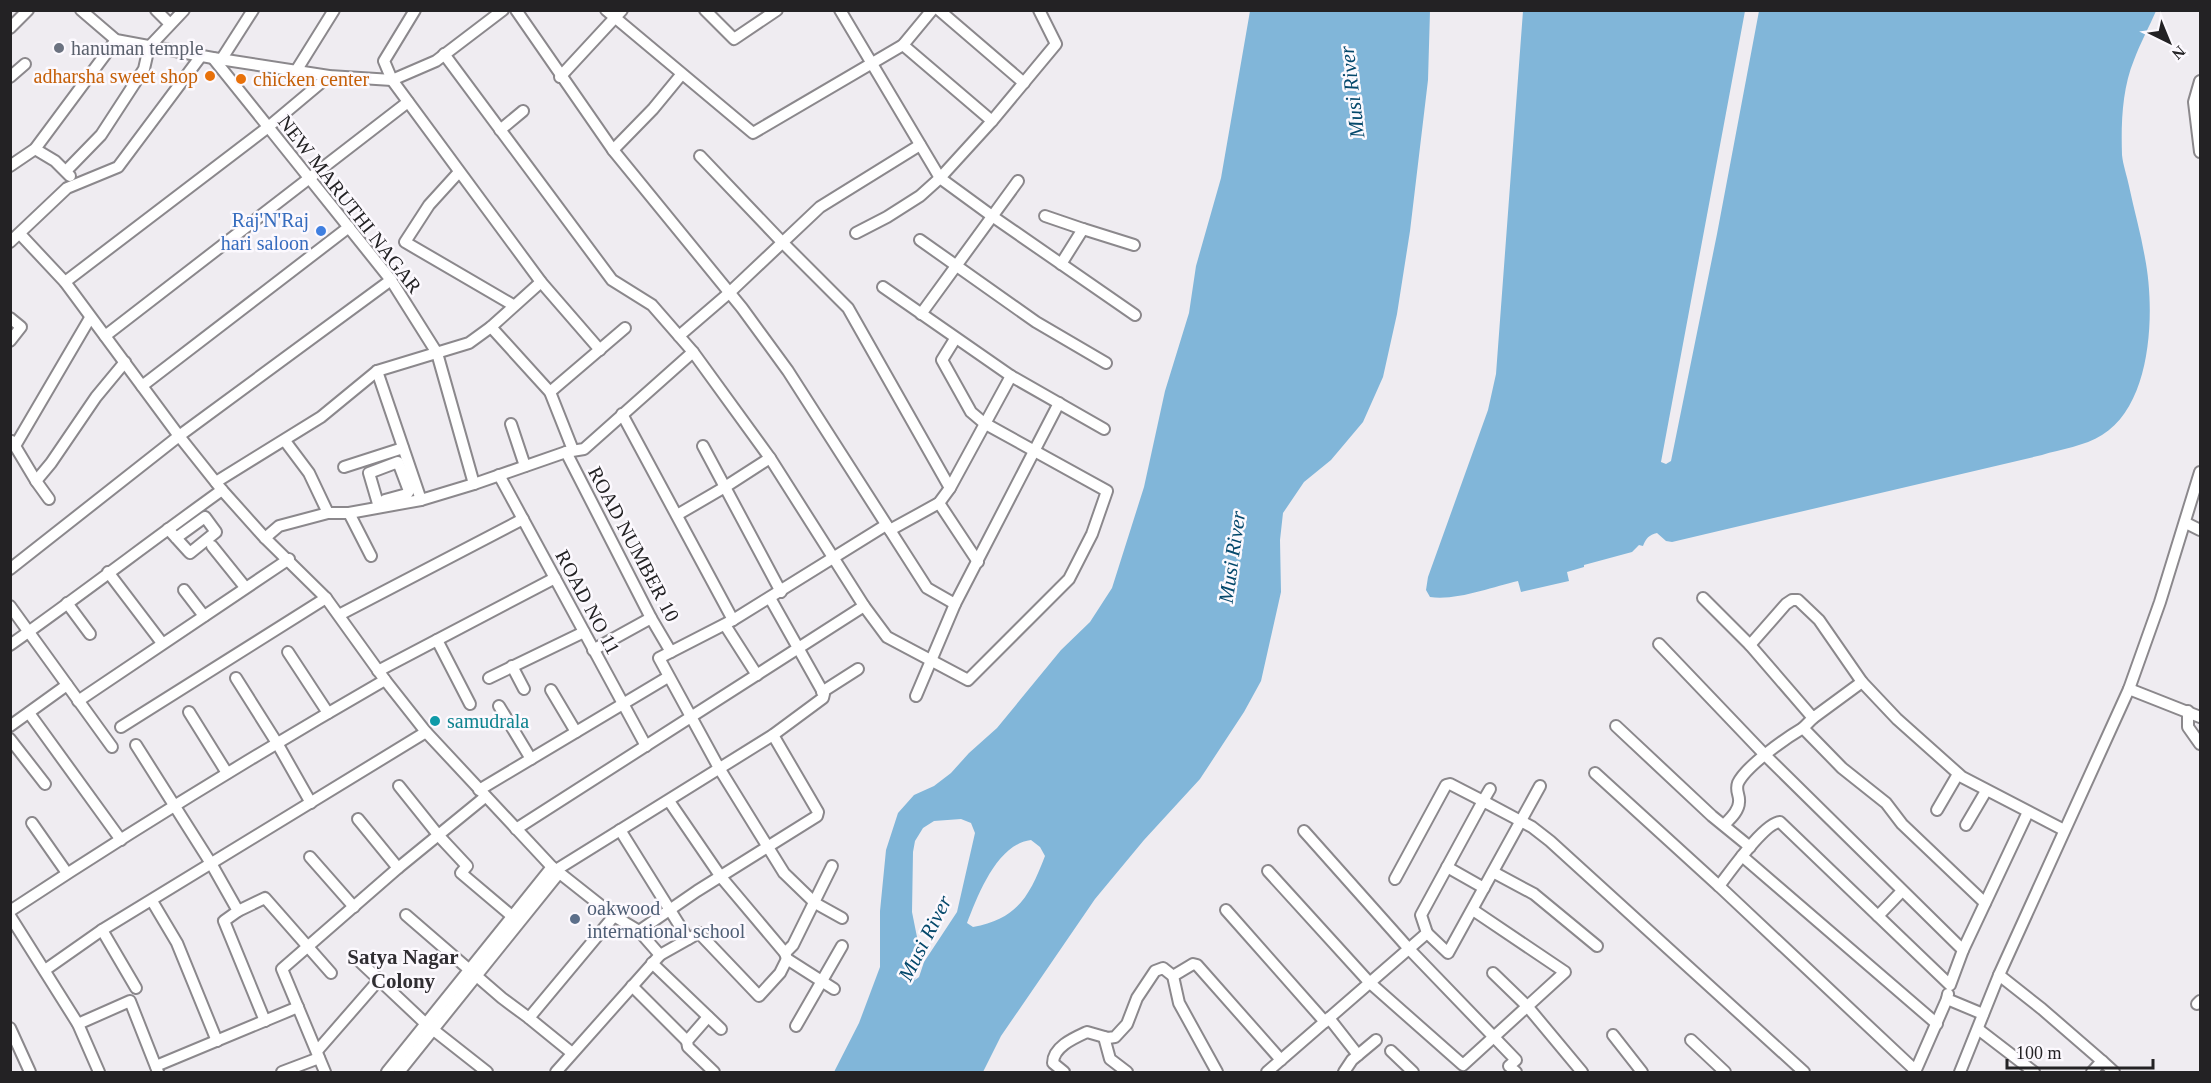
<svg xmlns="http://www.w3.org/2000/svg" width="2211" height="1083" font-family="Georgia,serif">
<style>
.water{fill:#81b6d9;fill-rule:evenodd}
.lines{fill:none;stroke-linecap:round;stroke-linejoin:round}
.minor-casing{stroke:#8b888c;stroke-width:14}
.minor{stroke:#fff;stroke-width:10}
.worship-dot{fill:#6b7280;stroke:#fcf9fe;stroke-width:2}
.food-dot{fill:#e8710a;stroke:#fcf9fe;stroke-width:2}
.shop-dot{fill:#3f7fe0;stroke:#fcf9fe;stroke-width:2}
.culture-dot{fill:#0f9aa8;stroke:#fcf9fe;stroke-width:2}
.service-dot{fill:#5c6f8a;stroke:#fcf9fe;stroke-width:2}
.labels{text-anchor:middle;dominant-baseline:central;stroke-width:5;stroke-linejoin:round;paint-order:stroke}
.worship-label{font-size:20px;fill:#5b616d;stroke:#fcf9fe;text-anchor:start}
.food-label{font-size:20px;fill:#c56008;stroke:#fcf9fe;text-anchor:end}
.street-label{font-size:20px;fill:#232224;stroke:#fcf9fe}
.shop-label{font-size:20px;fill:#366cbe;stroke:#fcf9fe;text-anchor:end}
.culture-label{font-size:20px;fill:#0d838f;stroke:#fcf9fe;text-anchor:start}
.service-label{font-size:20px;fill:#4e5e75;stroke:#fcf9fe;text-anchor:start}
.water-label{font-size:21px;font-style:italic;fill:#04486b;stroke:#fcf9fe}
.neighbourhood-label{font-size:21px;font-weight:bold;fill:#302e32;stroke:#fcf9fe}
</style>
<rect width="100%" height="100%" fill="#efecf1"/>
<!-- water -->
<g class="water">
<path d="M1250 11H1430L1428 80 1410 231 1397 314 1383 377 1363 422 1331 460 1304 482 1283 513 1280 540 1281 592 1261 681 1244 712 1200 779 1144 840 1095 899 1001 1036 983 1072H834L859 1023 880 967V911L886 850 898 813 914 795 934 786 951 773 969 753 997 728 1061 650 1090 622 1112 588 1144 487 1165 391 1189 313 1196 266 1221 178ZM961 819 971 823 975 833 957 912 924 962 919 977 915 980 919 947 912 912 913 852 915 841 923 828 934 821ZM1031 840 1040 847 1045 856C1030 895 1018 919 973 927L967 923C978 895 997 844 1031 840Z"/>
<path d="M1523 11H1745L1661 462 1666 464 1671 461 1717 234 1759 11H2156C2149 27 2140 44 2134 60 2122 89 2121 124 2122 155 2123 165 2127 176 2129 186 2134 210 2141 234 2145 258 2155 309 2153 404 2102 435 2085 446 2061 449 2042 455L1672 542 1666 541 1657 533C1649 535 1646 538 1643 546L1639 545 1632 552 1584 565V567L1567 572 1569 581 1521 592 1518 581C1492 587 1456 601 1430 597L1426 590 1428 577 1488 410 1496 374Z"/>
</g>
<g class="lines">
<defs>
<g id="minor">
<path d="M81 10 116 40 213 58 329 76 392 80 436 61 503 10"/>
<path d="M156 10 170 24"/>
<path d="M415 10 384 61 392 80 541 282 600 350"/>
<path d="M516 10 613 150 742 308 788 371 927 588 955 604"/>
<path d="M606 10 753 133 903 45 932 10"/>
<path d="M705 10 734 39 777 10"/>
<path d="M840 10 940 178 992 216 1135 315"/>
<path d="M939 10 1024 83"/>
<path d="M10 28 28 10"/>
<path d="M903 45 992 121"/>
<path d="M444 54 612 280 652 305 693 352 770 458 864 606 887 637 968 680 1069 579 1092 534 1107 491 984 423 971 412 942 360 955 339"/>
<path d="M213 58 391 280 437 353 474 484"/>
<path d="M221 60 253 10"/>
<path d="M296 71 334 10"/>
<path d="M10 77 25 64"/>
<path d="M560 77 622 10"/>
<path d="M2200 81 2194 102 2200 152"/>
<path d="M500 130 523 111"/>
<path d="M35 149 55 161 70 176"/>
<path d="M613 150 653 109 681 75"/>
<path d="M700 156 782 242 848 308 950 488"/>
<path d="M10 166 35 149 116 40"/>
<path d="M66 171 101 135 144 69 149 47 184 10"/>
<path d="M459 172 429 205 405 242 513 305"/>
<path d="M1045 216 1083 229"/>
<path d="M856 233 887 217 920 196 940 178 992 121 1056 44 1039 10"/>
<path d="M20 234 65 282 179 436 222 490 265 538 326 598 385 680 426 732 552 867 614 916 639 931 660 955"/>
<path d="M920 240 1036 322 1106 363"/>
<path d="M10 242 67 188 118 167 201 56"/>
<path d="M1061 264 1083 229 1134 245"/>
<path d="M65 282 267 128 329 76"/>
<path d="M883 287 1011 376 1104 429"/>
<path d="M921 314 1018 181"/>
<path d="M10 318 21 327 10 341"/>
<path d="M491 327 550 392 573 450"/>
<path d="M105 336 408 102"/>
<path d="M679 336 729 293 820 207 920 145"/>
<path d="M377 371 421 500"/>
<path d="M142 386 349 227"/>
<path d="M550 392 625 328"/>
<path d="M622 414 733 620"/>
<path d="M511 424 525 466"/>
<path d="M12 441 36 481 49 499"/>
<path d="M285 441 309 473 328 513"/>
<path d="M15 446 90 318"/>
<path d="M703 446 781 592"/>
<path d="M566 452 651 618 671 652"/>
<path d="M344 467 403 448"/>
<path d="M499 475 646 746"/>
<path d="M36 481 51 463 96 397 125 362"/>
<path d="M216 482 321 417 377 371 469 343 491 327 541 282"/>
<path d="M939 503 978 562"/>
<path d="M379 507 369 473 398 462 409 491 407 494 385 500"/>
<path d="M349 513 371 556"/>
<path d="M677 515 725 487 770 458"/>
<path d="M2186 523 2200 530"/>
<path d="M168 529 188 551 190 553 216 532 205 517 176 538"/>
<path d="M890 530 939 503 950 488 1011 376"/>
<path d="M265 538 279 526 328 513H349L421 500 474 484 566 452 584 449 693 352"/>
<path d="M212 546 245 587"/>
<path d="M10 569 179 436 391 280"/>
<path d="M108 572 162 643"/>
<path d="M184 590 204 616"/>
<path d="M1703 598 1750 645 1813 718 1862 682 1897 719 1962 777 2064 830"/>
<path d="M67 603 90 634"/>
<path d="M10 606 112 747"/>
<path d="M339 615 523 519"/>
<path d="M725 625 757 675"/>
<path d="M437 640 470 704"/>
<path d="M10 645C82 594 151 541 222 490"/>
<path d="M1750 645 1786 604 1792 600H1798L1819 620 1862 682"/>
<path d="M593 650 651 618"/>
<path d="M288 652 328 713"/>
<path d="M512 666 524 689"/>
<path d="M378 671 555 578"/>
<path d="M236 678 277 743 311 803"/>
<path d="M489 678 584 632"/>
<path d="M2129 689 2200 717"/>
<path d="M551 690 576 732"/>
<path d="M822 692 858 669"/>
<path d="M916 696 955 604 1059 403"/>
<path d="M78 701 289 559"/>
<path d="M499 706 531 759"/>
<path d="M2188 711V727L2200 744"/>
<path d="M189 712 227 773"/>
<path d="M29 713 121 840"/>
<path d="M1813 718 1803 728 1842 768 1886 803 1902 824 1985 903"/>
<path d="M10 726 67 685"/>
<path d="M1616 726 1712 816 1750 847"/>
<path d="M121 727 326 598"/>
<path d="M10 739 45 784"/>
<path d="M136 745 212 865 238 911 224 921 265 1021"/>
<path d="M1595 773 1719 886C1730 872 1764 823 1780 822L1950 985 1963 950 1765 755 1659 644"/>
<path d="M399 786 439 836 467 866 461 873 513 917"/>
<path d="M479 790 668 677"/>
<path d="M669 801 721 877 785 953 787 959 834 989"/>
<path d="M1937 810 1958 774"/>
<path d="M358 819 398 868"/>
<path d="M32 823 67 873"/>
<path d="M1724 825C1730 819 1739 811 1739 802 1740 795 1735 791 1738 783 1746 766 1786 738 1803 728"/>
<path d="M1966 825 1986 791"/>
<path d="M516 829 864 606"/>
<path d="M620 830 688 939"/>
<path d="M1304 831 1410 950 1516 1060 1509 1066 1516 1072"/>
<path d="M1742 856 1937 1024"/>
<path d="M310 857 354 907"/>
<path d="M1447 867 1484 888"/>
<path d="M556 870 773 735 823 698 824 694 770 598"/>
<path d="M1268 871 1369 982 1463 1065 1565 972 1473 910"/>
<path d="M1493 872 1534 894 1597 946"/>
<path d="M1395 879 1446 785 1450 784 1483 801 1490 789"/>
<path d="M1719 886 1916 1071"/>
<path d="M152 901 177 943 217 1041"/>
<path d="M1226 910 1325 1022"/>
<path d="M10 911C133 830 258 753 385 680"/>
<path d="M238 911 265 898 331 973"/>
<path d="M406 915 502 998 529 1018 614 916"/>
<path d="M10 916 78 1024 99 1072"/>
<path d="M1878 916 1902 891"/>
<path d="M842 918 815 903 784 873 719 768 659 658 733 620 886 525"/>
<path d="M102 930 136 988"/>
<path d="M639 931 697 891 817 816 818 812 773 735"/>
<path d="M1427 933 1448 953 1540 786"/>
<path d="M1963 950 2028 812"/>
<path d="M785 953 793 945 832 866"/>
<path d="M355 957 426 1024 487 1072"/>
<path d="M652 963 721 1029"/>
<path d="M45 970 102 930 426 732"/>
<path d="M1493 973 1527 1006 1582 1072"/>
<path d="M1999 975 2042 1009 2102 1061 2092 1072"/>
<path d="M1173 976 1193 964 1197 965 1281 1060"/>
<path d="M632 986 687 1041"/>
<path d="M1948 994 1947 999 1983 1014"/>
<path d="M2197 1004 2200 1001"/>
<path d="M708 1017 687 1041 688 1047 714 1072"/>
<path d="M529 1018 572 1053"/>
<path d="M1329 1018 1358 1055"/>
<path d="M78 1024 130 1001 158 1072"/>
<path d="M796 1026 842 946"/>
<path d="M10 1028 30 1072"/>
<path d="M1978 1029 2034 1072"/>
<path d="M1613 1035 1642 1072"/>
<path d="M1104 1037 1110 1059 1127 1072"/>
<path d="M1691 1040 1725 1072"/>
<path d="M317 1051 378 981"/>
<path d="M1391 1051 1413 1072"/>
<path d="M2102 1061 2114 1072"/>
<path d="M156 1066 298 1007"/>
<path d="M282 1072 319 1058"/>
<path d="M325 1072 282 969 398 868 485 797"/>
<path d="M387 1072 552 867"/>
<path d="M399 1072 559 873"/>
<path d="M556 1072 660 955 699 933 759 996 780 973 787 959"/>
<path d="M1064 1072 1053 1063C1053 1047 1074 1038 1087 1032L1108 1038 1115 1037 1127 1024 1137 998 1155 971 1163 968 1173 976 1179 1003 1217 1072"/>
<path d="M1267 1072 1427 933 1421 915 1483 801 1532 827 1550 841 1804 1072"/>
<path d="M1344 1072 1352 1060 1376 1040"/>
<path d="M1915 1072 1947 999"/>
<path d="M1960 1072 1999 975 2129 689 2160 602 2200 472"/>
</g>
</defs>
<!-- minor casing -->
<use href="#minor" class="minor-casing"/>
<!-- minor -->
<use href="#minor" class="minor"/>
</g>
<!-- markers -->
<circle class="worship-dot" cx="59" cy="48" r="6"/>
<g class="food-dot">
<circle cx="210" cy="76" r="6"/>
<circle cx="241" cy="79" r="6"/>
</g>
<circle class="shop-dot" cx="321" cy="231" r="6"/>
<circle class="culture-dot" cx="435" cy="721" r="6"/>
<circle class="service-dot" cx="575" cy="919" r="6"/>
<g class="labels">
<!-- worship labels -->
<g class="worship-label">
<text x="71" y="48">hanuman temple</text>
</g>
<!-- food labels -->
<g class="food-label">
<text x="198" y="76">adharsha sweet shop</text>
<text x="253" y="79" text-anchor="start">chicken center</text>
</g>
<!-- street labels -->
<g class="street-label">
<text transform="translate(350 204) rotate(52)">NEW MARUTHI NAGAR</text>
<text transform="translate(634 544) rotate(62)">ROAD NUMBER 10</text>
<text transform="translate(588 602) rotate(62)">ROAD NO 11</text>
</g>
<!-- shop labels -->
<g class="shop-label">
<text x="309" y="220">Raj'N'Raj<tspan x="309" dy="23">hari saloon</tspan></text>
</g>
<!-- culture labels -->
<g class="culture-label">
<text x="447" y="721">samudrala</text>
</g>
<!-- service labels -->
<g class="service-label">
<text x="587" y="908">oakwood<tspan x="587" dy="23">international school</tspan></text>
</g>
<!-- water labels -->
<g class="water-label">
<text transform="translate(1352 92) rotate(-97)">Musi River</text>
<text transform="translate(1232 557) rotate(-82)">Musi River</text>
<text transform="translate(925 938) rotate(-63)">Musi River</text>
</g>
<!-- neighbourhood labels -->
<g class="neighbourhood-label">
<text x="403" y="957">Satya Nagar<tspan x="403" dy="24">Colony</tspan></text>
</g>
</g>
<!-- border -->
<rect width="2211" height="1083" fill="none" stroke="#232224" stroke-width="24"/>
<!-- north arrow -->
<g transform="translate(2169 42) rotate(137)" stroke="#fcf9fe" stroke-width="4.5" paint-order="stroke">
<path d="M0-4.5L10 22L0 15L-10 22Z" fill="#232224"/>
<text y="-9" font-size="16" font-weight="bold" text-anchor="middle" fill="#232224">N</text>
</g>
<!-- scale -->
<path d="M2007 1059v9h146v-9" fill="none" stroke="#232224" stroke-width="3"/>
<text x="2016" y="1059" font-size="18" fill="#232224" stroke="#fcf9fe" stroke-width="4.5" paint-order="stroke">100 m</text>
</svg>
